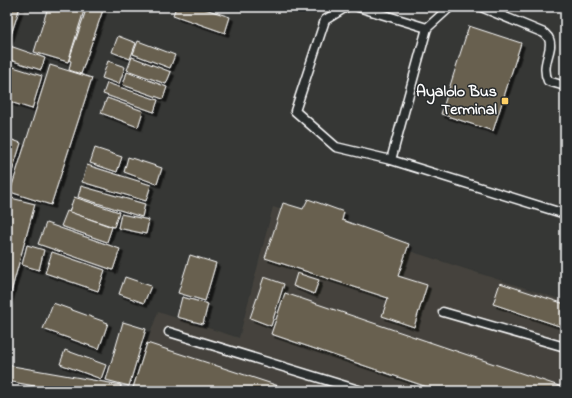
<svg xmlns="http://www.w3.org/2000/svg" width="572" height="398" font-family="'Indie Flower',sans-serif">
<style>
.built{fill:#45433d}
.building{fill:#676050;stroke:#fff;filter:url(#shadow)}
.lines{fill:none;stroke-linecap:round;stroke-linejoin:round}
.lane-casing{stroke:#fff;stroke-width:11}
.lane{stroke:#2a2d2e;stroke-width:8}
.poi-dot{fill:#ffd166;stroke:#2a2d2e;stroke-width:1.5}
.labels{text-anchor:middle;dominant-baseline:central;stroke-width:3;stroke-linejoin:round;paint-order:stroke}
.poi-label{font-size:16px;font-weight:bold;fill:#fff;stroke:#2a2d2e;text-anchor:end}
</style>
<defs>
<filter id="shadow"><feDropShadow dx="3.5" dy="3.5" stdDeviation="0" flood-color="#0009"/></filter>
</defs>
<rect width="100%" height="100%" fill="#363735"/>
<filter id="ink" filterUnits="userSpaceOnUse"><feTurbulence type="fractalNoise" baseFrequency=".025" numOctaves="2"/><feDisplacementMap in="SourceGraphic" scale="8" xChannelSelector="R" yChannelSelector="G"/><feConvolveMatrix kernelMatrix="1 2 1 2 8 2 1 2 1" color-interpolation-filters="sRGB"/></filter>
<g filter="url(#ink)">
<!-- built -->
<path class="built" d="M273 207 565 301V391H129L158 312 239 338Z"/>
<!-- building -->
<g class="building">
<path d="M7 7H20L9 41 7 40Z"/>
<path d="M48 7H85L68 62 34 52Z"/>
<path d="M87 7H104L81 74 69 70 71 61 69 60Z"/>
<path d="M176 7H199L230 17 225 33 173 15Z"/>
<path d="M469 26 521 43 493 131 441 114Z"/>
<path d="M118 36 136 43 130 59 112 52Z"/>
<path d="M138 41 175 55 170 68 133 54Z"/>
<path d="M7 45 45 58 41 70 7 59Z"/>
<path d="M132 57 171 72 166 84 127 70Z"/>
<path d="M108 61 125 67 119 84 102 78Z"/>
<path d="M7 65 42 76 32 109 7 101Z"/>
<path d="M50 65 92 78 51 205 10 192Z"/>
<path d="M127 72 167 87 163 99 123 85Z"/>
<path d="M107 83 158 100 154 112 103 94Z"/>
<path d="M107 98 143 111 138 127 101 113Z"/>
<path d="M7 138 21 143 10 178H7Z"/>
<path d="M95 148 122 157 117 172 90 163Z"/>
<path d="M128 157 162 168 157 184 124 172Z"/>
<path d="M87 165 151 185 146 201 82 182Z"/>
<path d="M81 186 145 204 142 217 78 197Z"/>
<path d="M7 197 35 204 7 307Z"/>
<path d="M74 197 119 212 114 227 69 212Z"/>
<path d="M308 199 344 212 342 220 409 244 398 276 427 285 414 327 382 316 388 298 265 258 283 203 303 209Z"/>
<path d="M67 211 112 227 107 242 61 226Z"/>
<path d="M121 214 149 220 146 234 118 228Z"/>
<path d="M46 223 120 249 113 270 38 244Z"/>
<path d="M27 245 44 250 39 270 22 265Z"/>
<path d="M52 252 105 270 98 291 45 273Z"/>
<path d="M190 255 216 263 205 301 178 293Z"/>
<path d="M297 273 319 280 314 294 293 286Z"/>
<path d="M125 277 151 286 144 303 119 294Z"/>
<path d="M264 277 284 284 271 326 250 318Z"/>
<path d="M500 283 565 304V328L493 304Z"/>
<path d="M285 293 565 388V391H439L271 334Z"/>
<path d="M182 297 208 304 203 324 177 317Z"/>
<path d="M53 303 108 323 99 349 43 329Z"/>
<path d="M123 322 146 329 129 386 106 380Z"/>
<path d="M147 343 294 391H132Z"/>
<path d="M65 350 106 365 101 379 60 364Z"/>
<path d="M7 365 121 385 120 391H62L7 381Z"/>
</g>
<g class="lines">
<defs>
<g id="lane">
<path d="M346 7 325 20 295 111 336 147 391 160 565 214"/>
<path d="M358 7 427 28 450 7"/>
<path d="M481 7 544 33C546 35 548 36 549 39 554 50 540 64 548 81L565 86"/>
<path d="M391 160 427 28"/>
<path d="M443 312 565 347"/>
<path d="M169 332 362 391"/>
</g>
</defs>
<!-- lane casing -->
<use href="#lane" class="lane-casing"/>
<!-- lane -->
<use href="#lane" class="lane"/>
</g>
</g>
<!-- markers -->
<rect class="poi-dot" x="501" y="97" width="8" height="8" rx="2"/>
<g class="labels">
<!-- poi labels -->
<g class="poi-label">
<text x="497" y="92">Ayalolo Bus<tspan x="497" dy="18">Terminal</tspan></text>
</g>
</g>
<!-- margin -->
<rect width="572" height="398" fill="none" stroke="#2a2d2e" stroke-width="24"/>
<rect x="12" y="12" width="548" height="374" fill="none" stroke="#fff" stroke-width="1.5" filter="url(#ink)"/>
</svg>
